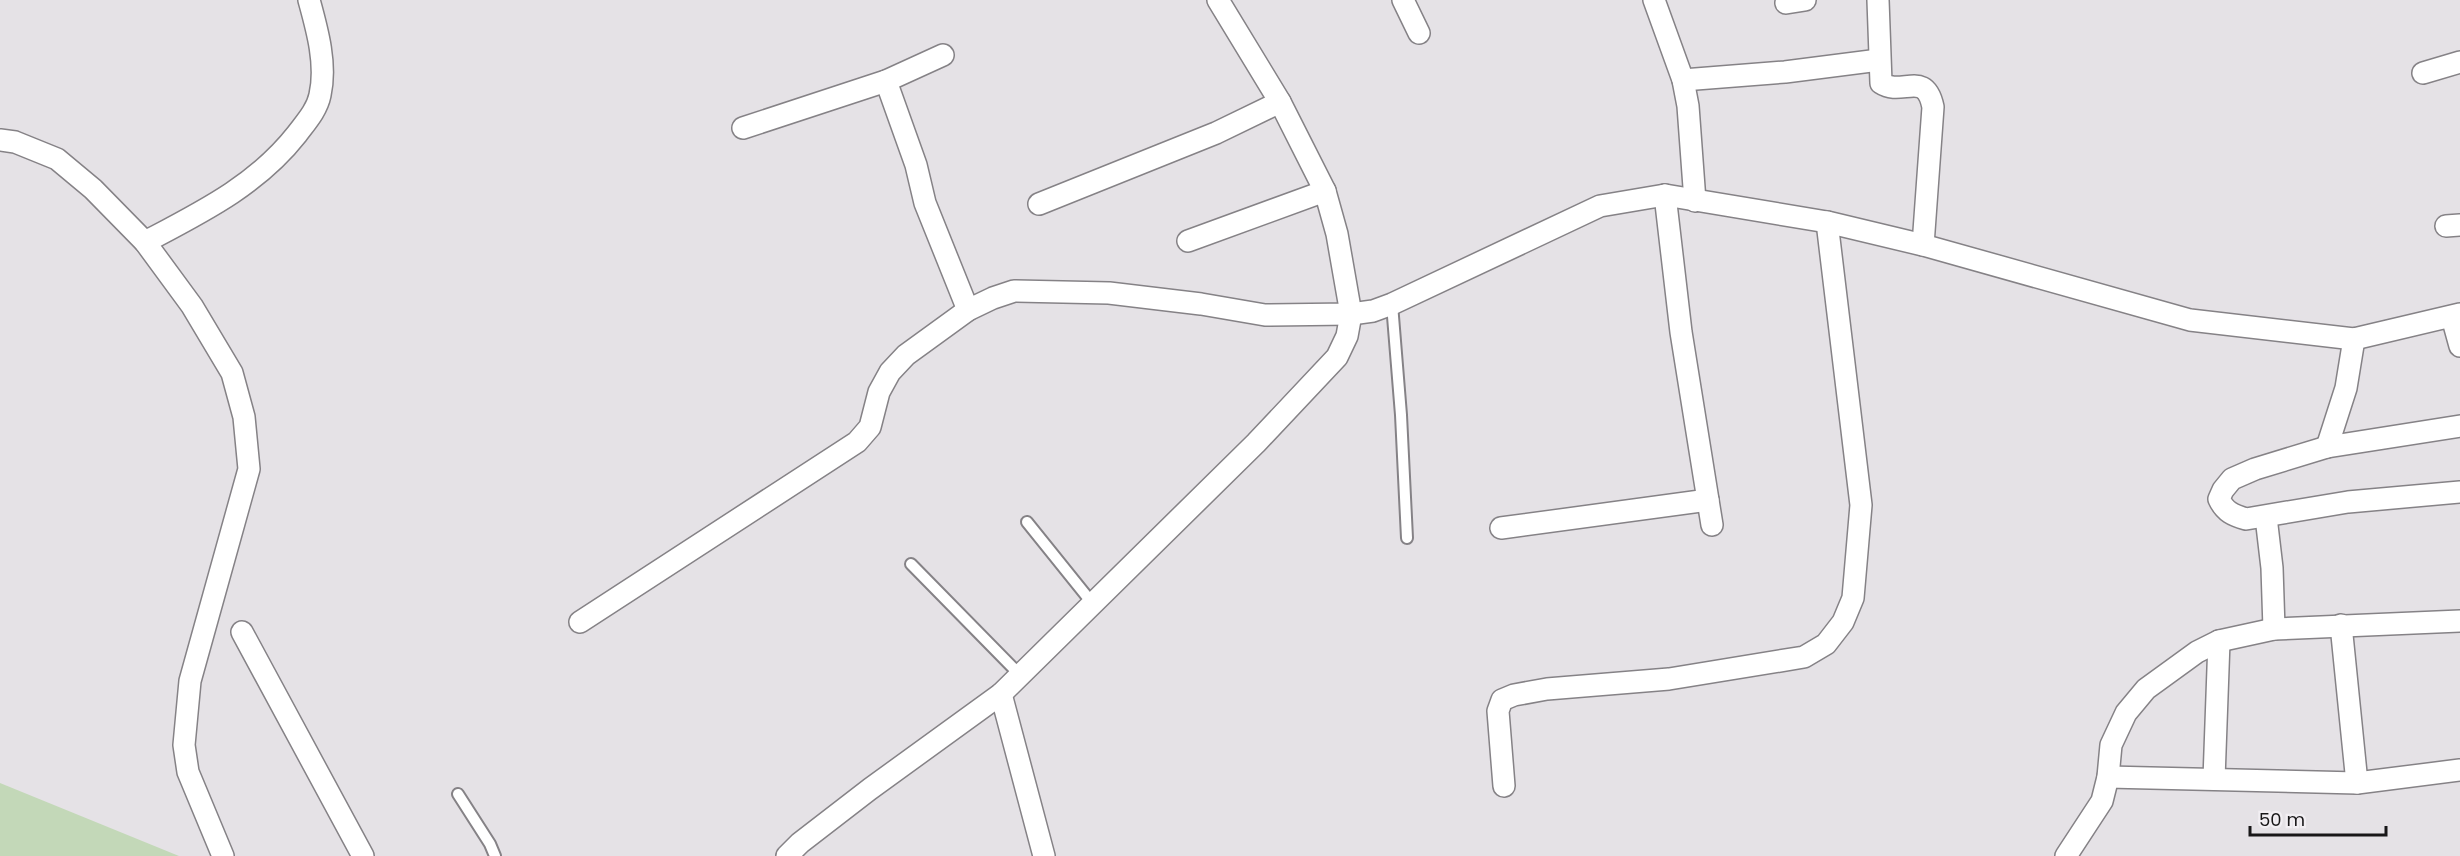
<svg xmlns="http://www.w3.org/2000/svg" width="2460" height="856" font-family="Poppins,sans-serif">
<style>
.green{fill:#c3d8b8}
.lines{fill:none;stroke-linecap:round;stroke-linejoin:round}
.lane-casing{stroke:#858286;stroke-width:14}
.street-casing{stroke:#858286;stroke-width:24}
.lane{stroke:#fff;stroke-width:10}
.street{stroke:#fff;stroke-width:21}
</style>
<rect width="100%" height="100%" fill="#e5e2e6"/>
<!-- green -->
<path class="green" d="M0 783 179 856H0Z"/>
<g class="lines">
<defs>
<g id="lane">
<path d="M1392 304 1401 415 1407 538"/>
<path d="M1027 522 1093 604"/>
<path d="M911 564 1020 675"/>
<path d="M458 794 490 844 495 856"/>
</g>
<g id="street">
<path d="M1403 0 1419 33"/>
<path d="M1654 0 1683 80 1688 106 1695 201"/>
<path d="M1878 0 1881 83C1902 97 1925 69 1933 107L1923 245"/>
<path d="M1786 3 1805 0"/>
<path d="M2423 73 2460 62"/>
<path d="M1683 80 1785 72 1879 60"/>
<path d="M886 81 916 165 925 203 968 310"/>
<path d="M743 128 886 81 943 55"/>
<path d="M0 140 15 142 57 159 93 189 145 242 192 306 232 373 244 417 249 469 190 681 184 745 188 772 223 856"/>
<path d="M1665 195 1681 332 1712 525"/>
<path d="M1039 204 1216 133 1280 102"/>
<path d="M2446 226 2460 225"/>
<path d="M1188 241 1325 191"/>
<path d="M145 242C202 212 257 185 297 134 306 122 317 110 320 95 327 64 317 29 309 0"/>
<path d="M2452 317 2460 346"/>
<path d="M2460 426 2327 447 2255 469 2232 479 2223 490 2219 499C2225 512 2233 515 2246 519L2348 502 2460 492"/>
<path d="M2327 447 2346 388 2354 339"/>
<path d="M2266 517 2272 568 2274 629"/>
<path d="M1501 528 1708 500"/>
<path d="M580 622 857 442 870 427 879 392 890 372 906 355 968 310 993 298 1014 291 1109 293 1201 304 1265 315 1351 314 1373 311 1392 304 1600 206 1665 195 1827 222 1923 245 2190 320 2354 339 2460 314"/>
<path d="M2341 625 2357 783"/>
<path d="M242 632 363 856"/>
<path d="M1001 694 1044 856"/>
<path d="M2108 777 2357 783 2460 770"/>
<path d="M2214 779 2219 641"/>
<path d="M1504 786 1498 711 1502 700 1514 695 1547 689 1669 679 1804 657 1826 644 1843 622 1853 598 1861 505 1827 222"/>
<path d="M787 856 800 843 870 789 1001 694 1256 443 1337 357 1347 336 1351 314 1337 234 1325 191 1280 102 1218 0"/>
<path d="M2066 856 2102 801 2108 777 2111 745 2126 713 2146 689 2197 652 2219 641 2274 629 2460 621"/>
</g>
</defs>
<!-- lane casing -->
<use href="#lane" class="lane-casing"/>
<!-- street casing -->
<use href="#street" class="street-casing"/>
<!-- lane -->
<use href="#lane" class="lane"/>
<!-- street -->
<use href="#street" class="street"/>
</g>
<!-- scale -->
<path d="M2250 826v9h136v-9" fill="none" stroke="#181718" stroke-width="3"/>
<text x="2259" y="826" font-size="18" fill="#181718" stroke="#f2eff3" stroke-width="4.5" paint-order="stroke">50 m</text>
</svg>
